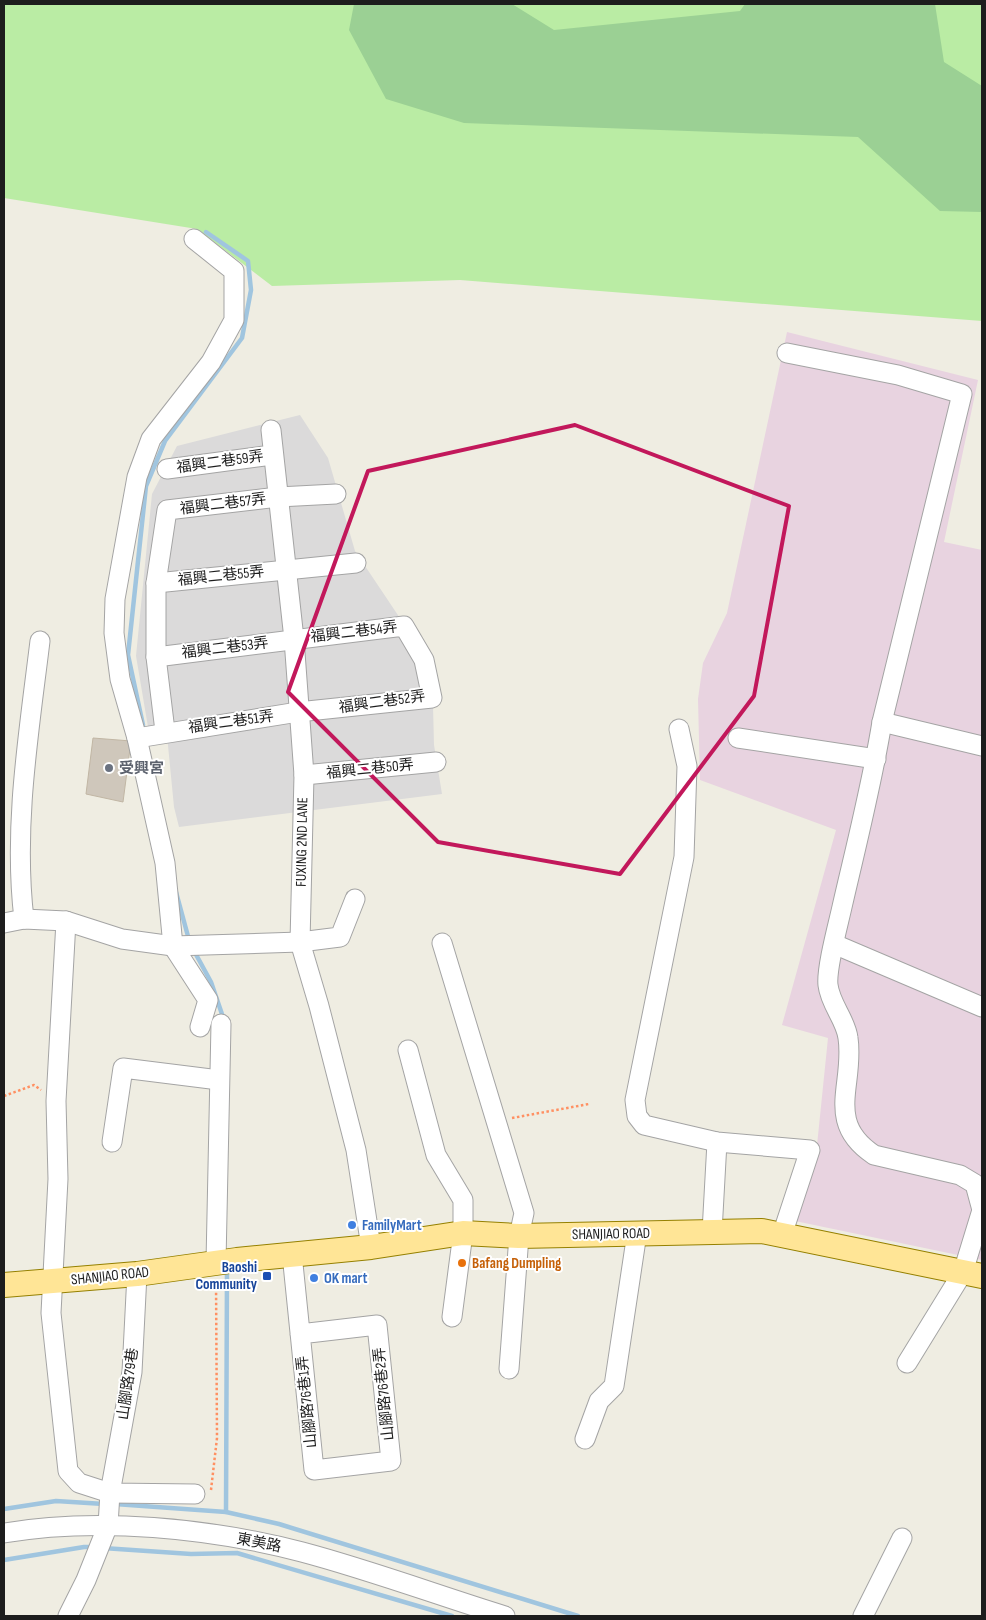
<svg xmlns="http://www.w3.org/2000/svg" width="986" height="1620" font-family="'Sofia Sans Condensed','Noto Sans TC',sans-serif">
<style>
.residential{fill:#dbdada}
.industrial{fill:#e8d3e0}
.grass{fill:#baeca4}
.forest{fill:#9bd094}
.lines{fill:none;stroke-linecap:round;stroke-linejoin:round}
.stream{stroke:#a0c5df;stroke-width:4.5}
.building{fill:#cfc7bb;stroke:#c1b6a4}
.minor-casing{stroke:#a4a4a4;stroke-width:21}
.major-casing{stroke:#958000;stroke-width:26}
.path{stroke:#ff9062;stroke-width:2.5;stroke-dasharray:2.5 2.5;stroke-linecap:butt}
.minor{stroke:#fff;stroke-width:19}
.major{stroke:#ffe596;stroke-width:24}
.marked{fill:none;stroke:#c2185b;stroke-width:4;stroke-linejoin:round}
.worship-dot{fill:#6b7280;stroke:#fff;stroke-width:2}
.shop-dot{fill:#3f7fe0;stroke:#fff;stroke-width:2}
.food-dot{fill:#e8710a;stroke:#fff;stroke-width:2}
.transit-dot{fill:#1a4fb4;stroke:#fff;stroke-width:2}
.labels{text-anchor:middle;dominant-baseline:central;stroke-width:4;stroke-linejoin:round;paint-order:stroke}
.street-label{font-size:15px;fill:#1d1d1d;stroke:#fff}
.worship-label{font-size:15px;font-weight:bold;fill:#5b616d;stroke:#fff;text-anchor:start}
.shop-label{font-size:15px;font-weight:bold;fill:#366cbe;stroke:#fff;text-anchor:start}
.food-label{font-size:15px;font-weight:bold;fill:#c56008;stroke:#fff;text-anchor:start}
.transit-label{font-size:15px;font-weight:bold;fill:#164399;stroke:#fff;text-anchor:end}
</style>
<rect width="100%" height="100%" fill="#efede2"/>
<!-- residential -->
<path class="residential" d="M300 415 328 458 355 551 432 666 434 745 442 794 179 827 174 807 166 725 148 727 136 656 152 494 177 446Z"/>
<!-- industrial -->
<path class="industrial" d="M787 332 978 380 944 542 982 550V1260L795 1221 816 1155 828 1038 782 1025 836 830 700 780 698 699 703 663 727 613Z"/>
<!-- grass -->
<path class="grass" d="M4 4H982V321L460 280 272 286 197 229 4 198Z"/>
<!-- forest -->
<path class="forest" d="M354 4H512L554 30 740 11 745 4H935L944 62 982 86V212L940 211 858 137 464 123 386 99 349 30Z"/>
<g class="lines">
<!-- stream -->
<g class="stream">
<path d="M143 725 128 655 146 486 165 441 242 338 251 290 248 261 206 232"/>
<path d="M176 892 189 940"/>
<path d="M193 949 211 982 224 1020"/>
<path d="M115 1504 226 1512 279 1524 578 1616"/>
<path d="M4 1509 56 1501 104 1504"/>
<path d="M226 1512 227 1269"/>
<path d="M103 1548 191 1554 237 1553 452 1616"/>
<path d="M4 1560 84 1547H95"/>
</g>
</g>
<!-- building -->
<path class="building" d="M93 738 131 741 123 802 86 794Z"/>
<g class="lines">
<defs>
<g id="minor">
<path d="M194 239 234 271V320L211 362 151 439 137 477 115 599 114 633 120 679 137 738 165 863 173 946 208 1000 200 1027"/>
<path d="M787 353 898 375 962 394 882 722C872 784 856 846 842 907 838 925 826 969 828 985 830 1004 846 1020 848 1038 855 1084 824 1122 874 1155L960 1175 975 1184 982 1210"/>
<path d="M271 430 294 639 304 775 300 942 319 1006 356 1150 371 1247"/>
<path d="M167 469 272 455"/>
<path d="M156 583 356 563"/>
<path d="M882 722 982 746"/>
<path d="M679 729 687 766 684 857 635 1100 637 1116 644 1125 717 1142 810 1150 782 1235"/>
<path d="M165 731 156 657V583L167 510 278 497 336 494"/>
<path d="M137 738 298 712 432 698 424 660 404 626 156 657"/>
<path d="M738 738 876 759"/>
<path d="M304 775 436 762"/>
<path d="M24 919C13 827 29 732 40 641"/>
<path d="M66 921 56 1101 58 1179 51 1313 68 1471 79 1483 110 1493 195 1494"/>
<path d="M4 923 24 919 66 921 122 939 173 946 300 942 340 937 355 899"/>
<path d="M442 943 524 1213 519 1236 509 1369"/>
<path d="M834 944 982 1007"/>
<path d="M408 1050 436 1155 463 1200V1233L452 1317"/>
<path d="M112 1142 123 1068 219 1080"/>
<path d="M712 1232 717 1142"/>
<path d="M292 1254 314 1470 391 1461 377 1325 300 1334"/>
<path d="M216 1262 221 1024"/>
<path d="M907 1363 963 1272 982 1210"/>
<path d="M585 1439 599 1401 614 1386 637 1233"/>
<path d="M4 1533C97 1517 210 1528 302 1552 370 1570 437 1595 505 1616"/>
<path d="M68 1616 86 1580 108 1525 110 1493 132 1372 137 1274"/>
<path d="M863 1616 902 1538"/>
</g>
<path id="major" d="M4 1285 137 1274 237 1260 371 1247 463 1233 519 1236 762 1231 982 1276"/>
</defs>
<!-- minor casing -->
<use href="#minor" class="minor-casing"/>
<!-- major casing -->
<use href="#major" class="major-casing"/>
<!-- path -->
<g class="path">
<path d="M4 1096 34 1085 41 1090"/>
<path d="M512 1118 589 1104"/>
<path d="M211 1490 217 1438 216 1281"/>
</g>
<!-- minor -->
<use href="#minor" class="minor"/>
<!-- major -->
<use href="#major" class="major"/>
</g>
<!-- marked area -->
<path class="marked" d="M575 425 789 506 754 696 620 874 438 842 288 692 368 471Z"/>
<!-- markers -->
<circle class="worship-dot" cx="109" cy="768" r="5"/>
<g class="shop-dot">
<circle cx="352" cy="1225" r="5"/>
<circle cx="314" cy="1278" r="5"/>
</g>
<circle class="food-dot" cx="462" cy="1263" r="5"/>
<rect class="transit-dot" x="262" y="1271" width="10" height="10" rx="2.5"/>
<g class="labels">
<!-- street labels -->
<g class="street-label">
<text transform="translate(220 462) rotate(-8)">福興二巷59弄</text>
<text transform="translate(223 504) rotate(-7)">福興二巷57弄</text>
<text transform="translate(221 576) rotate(-6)">福興二巷55弄</text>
<text transform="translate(354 632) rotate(-7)">福興二巷54弄</text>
<text transform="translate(225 648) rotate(-7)">福興二巷53弄</text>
<text transform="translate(382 702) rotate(-8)">福興二巷52弄</text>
<text transform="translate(231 722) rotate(-8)">福興二巷51弄</text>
<text transform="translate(370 769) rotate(-6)">福興二巷50弄</text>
<text transform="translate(302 842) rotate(-89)">FUXING 2ND LANE</text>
<text transform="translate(611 1234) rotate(-1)">SHANJIAO ROAD</text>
<text transform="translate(110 1276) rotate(-6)">SHANJIAO ROAD</text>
<text transform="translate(128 1384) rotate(-82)">山腳路79巷</text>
<text transform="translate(384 1394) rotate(-96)">山腳路76巷2弄</text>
<text transform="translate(307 1402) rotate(-96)">山腳路76巷1弄</text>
<text transform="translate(259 1543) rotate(11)">東美路</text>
</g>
<!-- worship labels -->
<g class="worship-label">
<text x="119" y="768">受興宮</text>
</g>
<!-- shop labels -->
<g class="shop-label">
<text x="362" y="1225">FamilyMart</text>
<text x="324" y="1278">OK mart</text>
</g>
<!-- food labels -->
<g class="food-label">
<text x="472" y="1263">Bafang Dumpling</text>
</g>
<!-- transit labels -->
<g class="transit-label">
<text x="257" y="1267">Baoshi<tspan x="257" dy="17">Community</tspan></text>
</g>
</g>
<!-- border -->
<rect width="986" height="1620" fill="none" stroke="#1d1d1d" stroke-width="10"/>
</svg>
